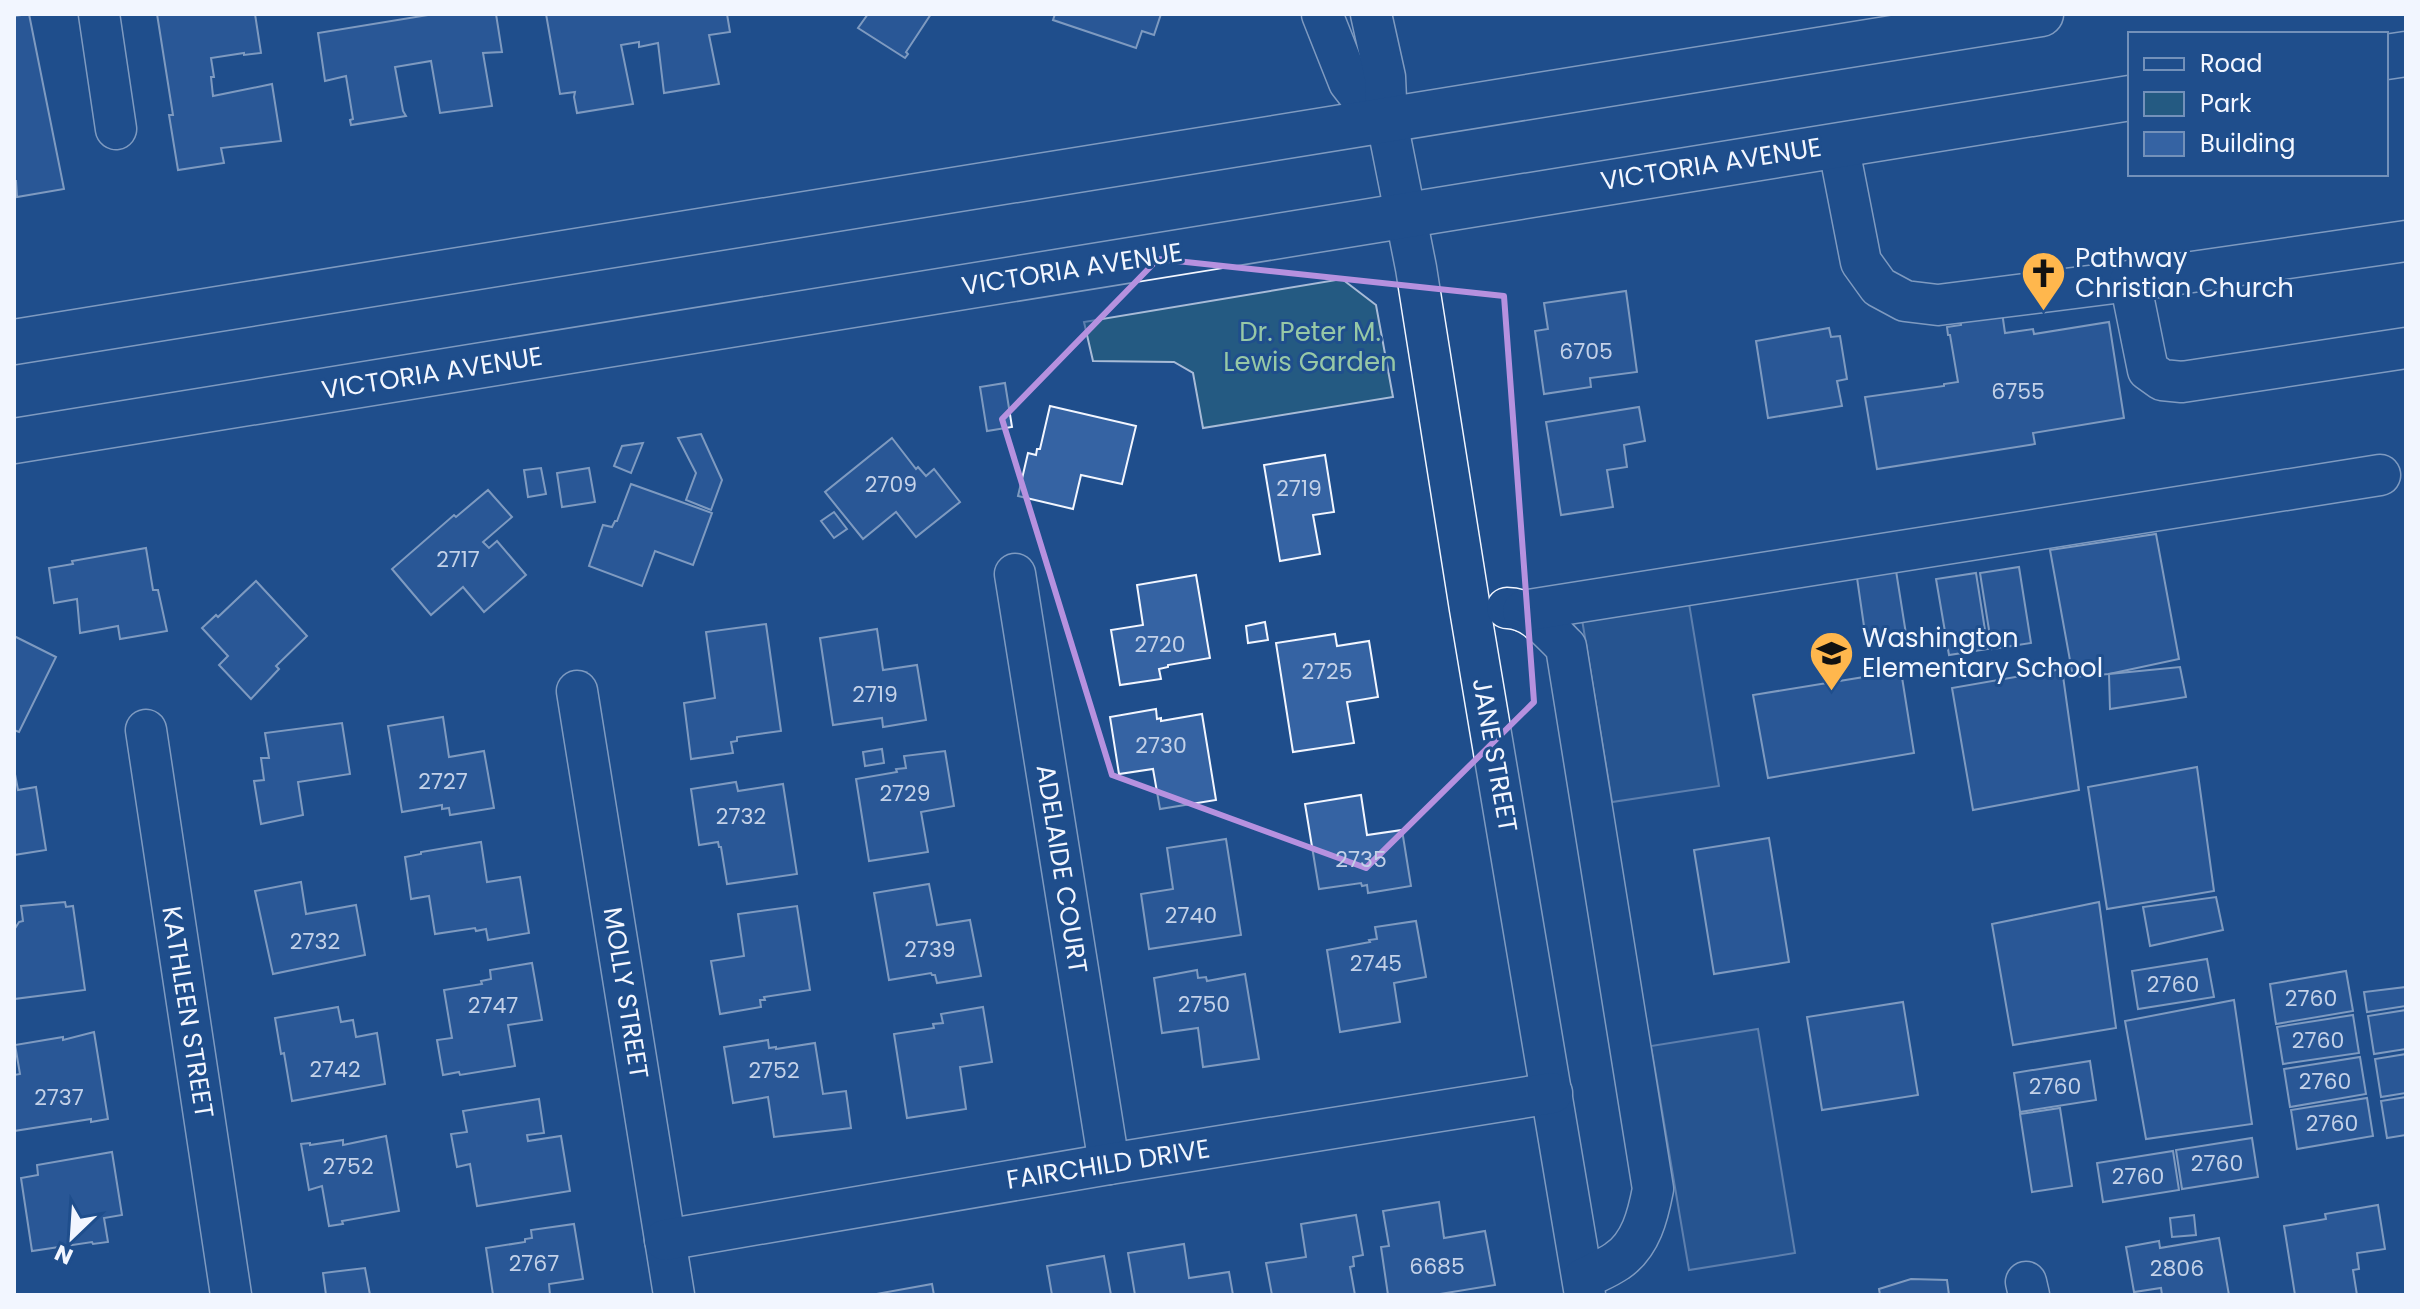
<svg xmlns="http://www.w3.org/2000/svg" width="2420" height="1309" font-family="Poppins,sans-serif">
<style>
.green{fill:#245a82;stroke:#a8bbd7;stroke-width:2}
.parking{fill:#305b95;stroke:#a8bbd7;stroke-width:2}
.building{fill:#3563a3;stroke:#f2f6ff;stroke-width:2}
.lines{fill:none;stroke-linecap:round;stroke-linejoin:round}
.minor-casing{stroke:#f2f6ff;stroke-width:43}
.major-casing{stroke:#f2f6ff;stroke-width:47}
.minor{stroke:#1f4e8c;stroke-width:40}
.major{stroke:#1f4e8c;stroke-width:44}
.marked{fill:none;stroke:#b691df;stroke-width:6;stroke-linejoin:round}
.labels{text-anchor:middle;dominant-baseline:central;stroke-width:6;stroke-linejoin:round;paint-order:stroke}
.number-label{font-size:22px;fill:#c3d1e8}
.street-label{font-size:26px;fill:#f2f6ff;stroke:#1f4e8c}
.poi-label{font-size:26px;fill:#f2f6ff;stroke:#1f4e8c;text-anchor:start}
.park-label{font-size:26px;fill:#97c8a6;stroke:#1f4e8c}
</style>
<rect width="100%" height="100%" fill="#1f4e8c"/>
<!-- green -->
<path class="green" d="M1342 279 1376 305 1393 397 1203 428 1193 373 1174 362 1093 361 1084 322Z"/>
<!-- parking -->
<g class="parking">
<path d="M1684 573 1719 786 1612 802 1577 589Z"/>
<path d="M1758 1029 1795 1253 1689 1270 1651 1046Z"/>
</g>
<!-- building -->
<g class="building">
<path d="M29 14 64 189 17 197 16 181H14V16Z"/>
<path d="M157 14H255L261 53 244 55V53L211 58 214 77H211L213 96 272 84 281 141 221 148 224 163 178 170 169 115H173Z"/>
<path d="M434 14H496L502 52 483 53 492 106 440 113 431 61 395 67 403 111 406 116 351 125 350 120 353 119 346 76 325 81 318 33Z"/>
<path d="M546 14H727L730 32 709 35 719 84 664 93 658 43 639 47V42L621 45 633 104 577 113 574 97 575 92 560 94Z"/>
<path d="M868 14H931L906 52 908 54 905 58 858 28Z"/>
<path d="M1055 14H1161L1154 35 1142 31 1136 48 1053 20Z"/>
<path d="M1626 291 1637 372 1590 378 1591 387 1544 394 1535 331 1548 329 1544 303Z"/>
<path d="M2002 312 2005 333 2033 329 2034 334 2109 322 2124 418 2033 433 2035 444 1877 469 1865 397 1944 386V384L1958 382 1950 335H1948L1947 327 1961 325 1960 318Z"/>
<path d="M1829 328 1831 337 1840 336 1847 379 1837 381 1842 406 1768 418 1756 341Z"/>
<path d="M1005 383 1012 427 987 431 980 387Z"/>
<path d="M1050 406 1136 426 1122 484 1081 475 1073 509 1018 496 1028 453 1036 455 1037 449H1040Z"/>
<path d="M1639 407 1645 441 1624 445 1627 467 1607 470 1613 507 1561 515 1546 422Z"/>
<path d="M701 434 722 480 711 510 686 500 696 473 678 438Z"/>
<path d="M892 438 916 469 918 467 926 476 934 469 960 502 916 537 896 512 863 539 825 492Z"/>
<path d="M643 443 631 473 614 466 622 446Z"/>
<path d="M1325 455 1334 512 1313 515 1320 554 1280 561 1264 465Z"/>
<path d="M541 468 546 494 528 497 524 470Z"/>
<path d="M589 468 595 502 562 507 557 473Z"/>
<path d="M631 484 712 513 693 565 655 551 642 586 589 566 603 525 612 527 615 521H617Z"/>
<path d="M488 490 512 517 483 542 489 548 497 541 526 575 484 612 463 587 431 615 392 569 454 515 456 517Z"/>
<path d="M834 512 847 529 834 538 821 521Z"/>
<path d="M2156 534 2179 659 2109 674 2073 677 2050 550Z"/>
<path d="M146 548 153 590H158L167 631 120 639 118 626 80 633 77 599 54 603 49 568 73 564 72 561Z"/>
<path d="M1894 558 1906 634 1866 640 1855 564Z"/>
<path d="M2019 567 2031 643 1992 649 1980 573Z"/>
<path d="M1976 573 1988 649 1949 655 1936 579Z"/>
<path d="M1196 575 1210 658 1168 665V667L1159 669 1161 679 1120 685 1111 630 1143 625 1137 585Z"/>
<path d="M256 581 307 636 276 666 279 669 251 699 219 665 228 656 202 628 216 615 218 617Z"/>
<path d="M1265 622 1268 640 1248 643 1246 626Z"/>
<path d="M766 624 781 731 737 737V741L731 742 733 753 691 759 684 703 715 698 706 632Z"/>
<path d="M877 629 883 670 917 665 926 720 883 727 882 718 833 725 820 638Z"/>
<path d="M1335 634 1337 646 1369 641 1378 697 1347 702 1354 743 1293 752 1276 643Z"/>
<path d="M14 636 56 657 19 732 14 730Z"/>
<path d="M2180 667 2186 697 2110 709 2109 674Z"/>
<path d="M2062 669 2079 790 1973 810 1952 688Z"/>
<path d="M1901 671 1914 753 1768 778 1753 695Z"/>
<path d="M1156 709 1157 719 1161 718V721L1202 714 1216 800 1160 809 1153 769 1119 774 1110 717Z"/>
<path d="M443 717 449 757 484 751 494 808 450 815 449 808 442 809V805L402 812 388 726Z"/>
<path d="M342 723 350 774 298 782 303 815 261 824 254 781 264 780 261 758H269L265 733Z"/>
<path d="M882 749 884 763 865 766 863 752Z"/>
<path d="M945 751 954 806 921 812 928 852 869 861 856 779 897 772 896 769 906 768 904 756Z"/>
<path d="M2197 767 2214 891 2107 909 2088 787Z"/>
<path d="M14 769 18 790 36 787 46 850 14 855Z"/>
<path d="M736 782 738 791 783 784 797 874 727 884 721 847H719L718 842 699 845 691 789Z"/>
<path d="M1361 795 1367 835 1402 830 1411 886 1368 893 1367 885 1362 886 1361 883 1319 889 1305 804Z"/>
<path d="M1769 838 1789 962 1714 974 1694 850Z"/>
<path d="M1226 839 1241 935 1149 949 1141 894 1173 889 1167 848Z"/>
<path d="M481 842 487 882 520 877 529 933 488 940 486 929 476 931 475 928 435 934 429 896 411 899 405 857 421 854V852Z"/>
<path d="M301 882 306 914 356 905 365 955 273 974 255 891Z"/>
<path d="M929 884 937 925 970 920 981 976 937 983 935 975H932L931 973 889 980 874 893Z"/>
<path d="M2216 897 2223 930 2150 946 2143 907Z"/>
<path d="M65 902 66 907 73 906 85 990 14 999V930L19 922 23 921 21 906Z"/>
<path d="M2099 902 2116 1028 2013 1045 1992 924Z"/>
<path d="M797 906 810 990 764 997 765 1000H760L761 1007 720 1014 711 961 744 956 738 914Z"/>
<path d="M1416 921 1426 977 1394 983 1400 1022 1340 1032 1327 950 1370 942 1369 940 1377 939 1375 927Z"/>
<path d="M2207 959 2214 997 2138 1009 2132 971Z"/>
<path d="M532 963 542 1020 508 1025 515 1066 460 1075 459 1072 443 1075 437 1040 452 1038 444 990 482 984 481 981 491 979 490 970Z"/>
<path d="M1197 970 1198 978 1206 977 1207 981 1245 974 1259 1059 1203 1067 1198 1028 1162 1033 1154 978Z"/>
<path d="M2346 971 2353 1011 2276 1024 2270 984Z"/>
<path d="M2406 987V1006L2367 1012 2364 992Z"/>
<path d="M2234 1000 2252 1124 2146 1139 2125 1021Z"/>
<path d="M1903 1002 1918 1095 1822 1110 1807 1017Z"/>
<path d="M338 1007 341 1022 353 1020 356 1037 377 1033 385 1084 292 1101 284 1053 281 1054 275 1018Z"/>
<path d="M983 1007 992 1062 960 1067 966 1109 907 1118 894 1034 934 1028 933 1024 943 1023 941 1014Z"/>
<path d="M2406 1010V1049L2374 1054 2368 1016Z"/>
<path d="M2353 1015 2359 1053 2283 1064 2277 1027Z"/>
<path d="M94 1032 108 1119 91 1122V1119L14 1131V1075L20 1074 15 1045 63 1037V1040Z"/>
<path d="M768 1040 769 1048 776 1047V1049L815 1043 823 1094 846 1091 851 1128 774 1137 768 1097 733 1103 724 1047Z"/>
<path d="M2406 1054V1093L2381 1097 2375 1059Z"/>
<path d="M2360 1057 2366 1094 2290 1107 2284 1069Z"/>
<path d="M2090 1061 2096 1100 2020 1112 2014 1073Z"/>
<path d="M2406 1097V1135L2387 1138 2381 1101Z"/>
<path d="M2367 1098 2373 1136 2297 1149 2291 1110Z"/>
<path d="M539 1099 544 1133 527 1135 528 1141 561 1136 570 1191 477 1206 470 1164 457 1167 451 1134 467 1132 463 1111Z"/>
<path d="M2060 1108 2072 1186 2032 1192 2020 1114Z"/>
<path d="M386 1136 399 1211 342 1221 343 1224 329 1226 322 1186 309 1190 301 1144 310 1143V1145L343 1140V1145Z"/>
<path d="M2252 1138 2258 1177 2182 1189 2176 1150Z"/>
<path d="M2173 1151 2179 1190 2103 1202 2097 1163Z"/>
<path d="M112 1152 122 1215 104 1218 108 1242 93 1244 92 1242 32 1251 21 1178 38 1175 37 1165Z"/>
<path d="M1439 1202 1444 1238 1485 1231 1495 1285 1434 1295H1388L1381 1247 1389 1246 1383 1211Z"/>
<path d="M2378 1205 2385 1249 2357 1253 2359 1269 2353 1270 2357 1295H2295L2284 1226 2326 1219 2325 1214Z"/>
<path d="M1356 1215 1363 1255 1353 1257 1354 1266 1350 1267 1355 1295H1272L1266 1263 1306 1257 1301 1224Z"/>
<path d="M2194 1215 2196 1235 2172 1237 2170 1218Z"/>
<path d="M574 1224 583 1279 549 1284 550 1295H493L486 1248 525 1242V1239L532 1238 531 1230Z"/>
<path d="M2219 1238 2229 1295H2162L2161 1288 2134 1292 2126 1247 2159 1241 2160 1248Z"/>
<path d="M1184 1244 1189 1278 1229 1272 1233 1295H1135L1128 1253Z"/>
<path d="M1104 1256 1111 1295H1052L1047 1266Z"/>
<path d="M365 1268 370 1295H326L323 1273Z"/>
<path d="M1911 1279 1947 1280 1949 1295H1880L1879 1289Z"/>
<path d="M932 1284 934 1295H876V1294Z"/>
</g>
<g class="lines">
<defs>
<g id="minor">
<path d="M99 14 116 129"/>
<path d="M1322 14 1349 82 1366 104 1387 122"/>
<path d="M1371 14 1385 77 1387 122 1416 268 1470 609 1585 1295"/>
<path d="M1838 144 1861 262 1879 287 1905 301 1938 305 2130 281"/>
<path d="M2406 241 2130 281 2148 370 2162 380 2182 382 2406 348"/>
<path d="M1015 574 1109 1164"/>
<path d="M1507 608C1532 608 1550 631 1566 647L1653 1189C1648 1215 1641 1245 1617 1261 1607 1268 1594 1273 1583 1279"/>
<path d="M1523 611 2380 475"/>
<path d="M577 691 674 1295"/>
<path d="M146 730 231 1295"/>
<path d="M665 1240 1109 1164 1552 1093"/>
<path d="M2026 1282 2029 1295"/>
</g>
<g id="major">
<path d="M2386 57 2406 54"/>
<path d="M14 342 2041 14"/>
<path d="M14 441 2130 98"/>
</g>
</defs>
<!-- minor casing -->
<use href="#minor" class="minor-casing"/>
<!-- major casing -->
<use href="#major" class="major-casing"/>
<!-- minor -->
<use href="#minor" class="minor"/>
<!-- major -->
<use href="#major" class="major"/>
</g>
<!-- marked area -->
<path d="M0 0H2420V1309H0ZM1158 259 1504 296 1534 702 1366 868 1112 775 1002 419Z" fill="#1f4e8c" fill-opacity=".55" fill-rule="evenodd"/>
<path class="marked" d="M1158 259 1504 296 1534 702 1366 868 1112 775 1002 419Z"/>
<!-- icons -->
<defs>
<symbol id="church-pin" viewBox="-11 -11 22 30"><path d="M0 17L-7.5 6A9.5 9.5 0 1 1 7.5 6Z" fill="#ffb74d" stroke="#1f4e8c"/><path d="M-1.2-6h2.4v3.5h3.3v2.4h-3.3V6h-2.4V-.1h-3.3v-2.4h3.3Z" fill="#111"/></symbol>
<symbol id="school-pin" viewBox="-11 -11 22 30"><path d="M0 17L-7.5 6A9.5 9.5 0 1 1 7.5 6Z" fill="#ffb74d" stroke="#1f4e8c"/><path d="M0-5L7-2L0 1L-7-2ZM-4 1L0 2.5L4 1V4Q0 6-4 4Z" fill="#111"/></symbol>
</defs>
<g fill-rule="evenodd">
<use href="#church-pin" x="2018" y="248" width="51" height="69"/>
<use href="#school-pin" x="1806" y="628" width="51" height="69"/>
</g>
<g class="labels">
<!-- number labels -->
<g class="number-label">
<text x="1586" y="351">6705</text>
<text x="2018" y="391">6755</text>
<text x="891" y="484">2709</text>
<text x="1299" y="488">2719</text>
<text x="458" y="559">2717</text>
<text x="1160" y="644">2720</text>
<text x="1327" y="671">2725</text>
<text x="875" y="694">2719</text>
<text x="1161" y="745">2730</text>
<text x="443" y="781">2727</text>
<text x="905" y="793">2729</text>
<text x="741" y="816">2732</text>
<text x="1361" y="859">2735</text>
<text x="1191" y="915">2740</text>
<text x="315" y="941">2732</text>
<text x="930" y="949">2739</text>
<text x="1376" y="963">2745</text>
<text x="2173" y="984">2760</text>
<text x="2311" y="998">2760</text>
<text x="1204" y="1004">2750</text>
<text x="493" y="1005">2747</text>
<text x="2318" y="1040">2760</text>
<text x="335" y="1069">2742</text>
<text x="774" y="1070">2752</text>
<text x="2325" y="1081">2760</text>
<text x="2055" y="1086">2760</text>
<text x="59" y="1097">2737</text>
<text x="2332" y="1123">2760</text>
<text x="2217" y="1163">2760</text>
<text x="348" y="1166">2752</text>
<text x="2138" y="1176">2760</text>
<text x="534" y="1263">2767</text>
<text x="1437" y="1266">6685</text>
<text x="2177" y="1268">2806</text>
</g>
<!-- street labels -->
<g class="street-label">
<text transform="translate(1711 164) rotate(-9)">VICTORIA AVENUE</text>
<text transform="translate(1072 269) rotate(-9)">VICTORIA AVENUE</text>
<text transform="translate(432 373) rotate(-9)">VICTORIA AVENUE</text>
<text transform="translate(1495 755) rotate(80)">JANE STREET</text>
<text transform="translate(1062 869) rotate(81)">ADELAIDE COURT</text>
<text transform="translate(626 993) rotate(81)">MOLLY STREET</text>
<text transform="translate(188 1012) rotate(81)">KATHLEEN STREET</text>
<text transform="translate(1108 1164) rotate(-9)">FAIRCHILD DRIVE</text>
</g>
<!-- poi labels -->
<g class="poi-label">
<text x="2075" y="258">Pathway<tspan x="2075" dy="30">Christian Church</tspan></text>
<text x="1862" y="638">Washington<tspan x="1862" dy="30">Elementary School</tspan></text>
</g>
<!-- park labels -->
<g class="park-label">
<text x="1310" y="332">Dr. Peter M.<tspan x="1310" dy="30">Lewis Garden</tspan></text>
</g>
</g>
<!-- border -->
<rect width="2420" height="1309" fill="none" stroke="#f2f6ff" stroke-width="32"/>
<!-- legend -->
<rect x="2128" y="32" width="260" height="144" fill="#1f4e8c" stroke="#7391ba" stroke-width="2"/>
<rect x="2144" y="58" width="40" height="12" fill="#1f4e8c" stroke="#7391ba" stroke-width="2"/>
<text x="2200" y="72" font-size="24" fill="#f2f6ff">Road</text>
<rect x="2144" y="92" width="40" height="24" fill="#245a82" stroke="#7391ba" stroke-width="2"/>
<text x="2200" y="112" font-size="24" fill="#f2f6ff">Park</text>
<rect x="2144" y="132" width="40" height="24" fill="#3563a3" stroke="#7391ba" stroke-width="2"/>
<text x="2200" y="152" font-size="24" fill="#f2f6ff">Building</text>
<!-- north arrow -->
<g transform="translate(72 1237) rotate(205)" stroke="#1f4e8c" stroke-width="6" paint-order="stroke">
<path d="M0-6L14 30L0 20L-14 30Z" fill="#f2f6ff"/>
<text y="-12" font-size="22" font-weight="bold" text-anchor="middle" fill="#f2f6ff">N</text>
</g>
</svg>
